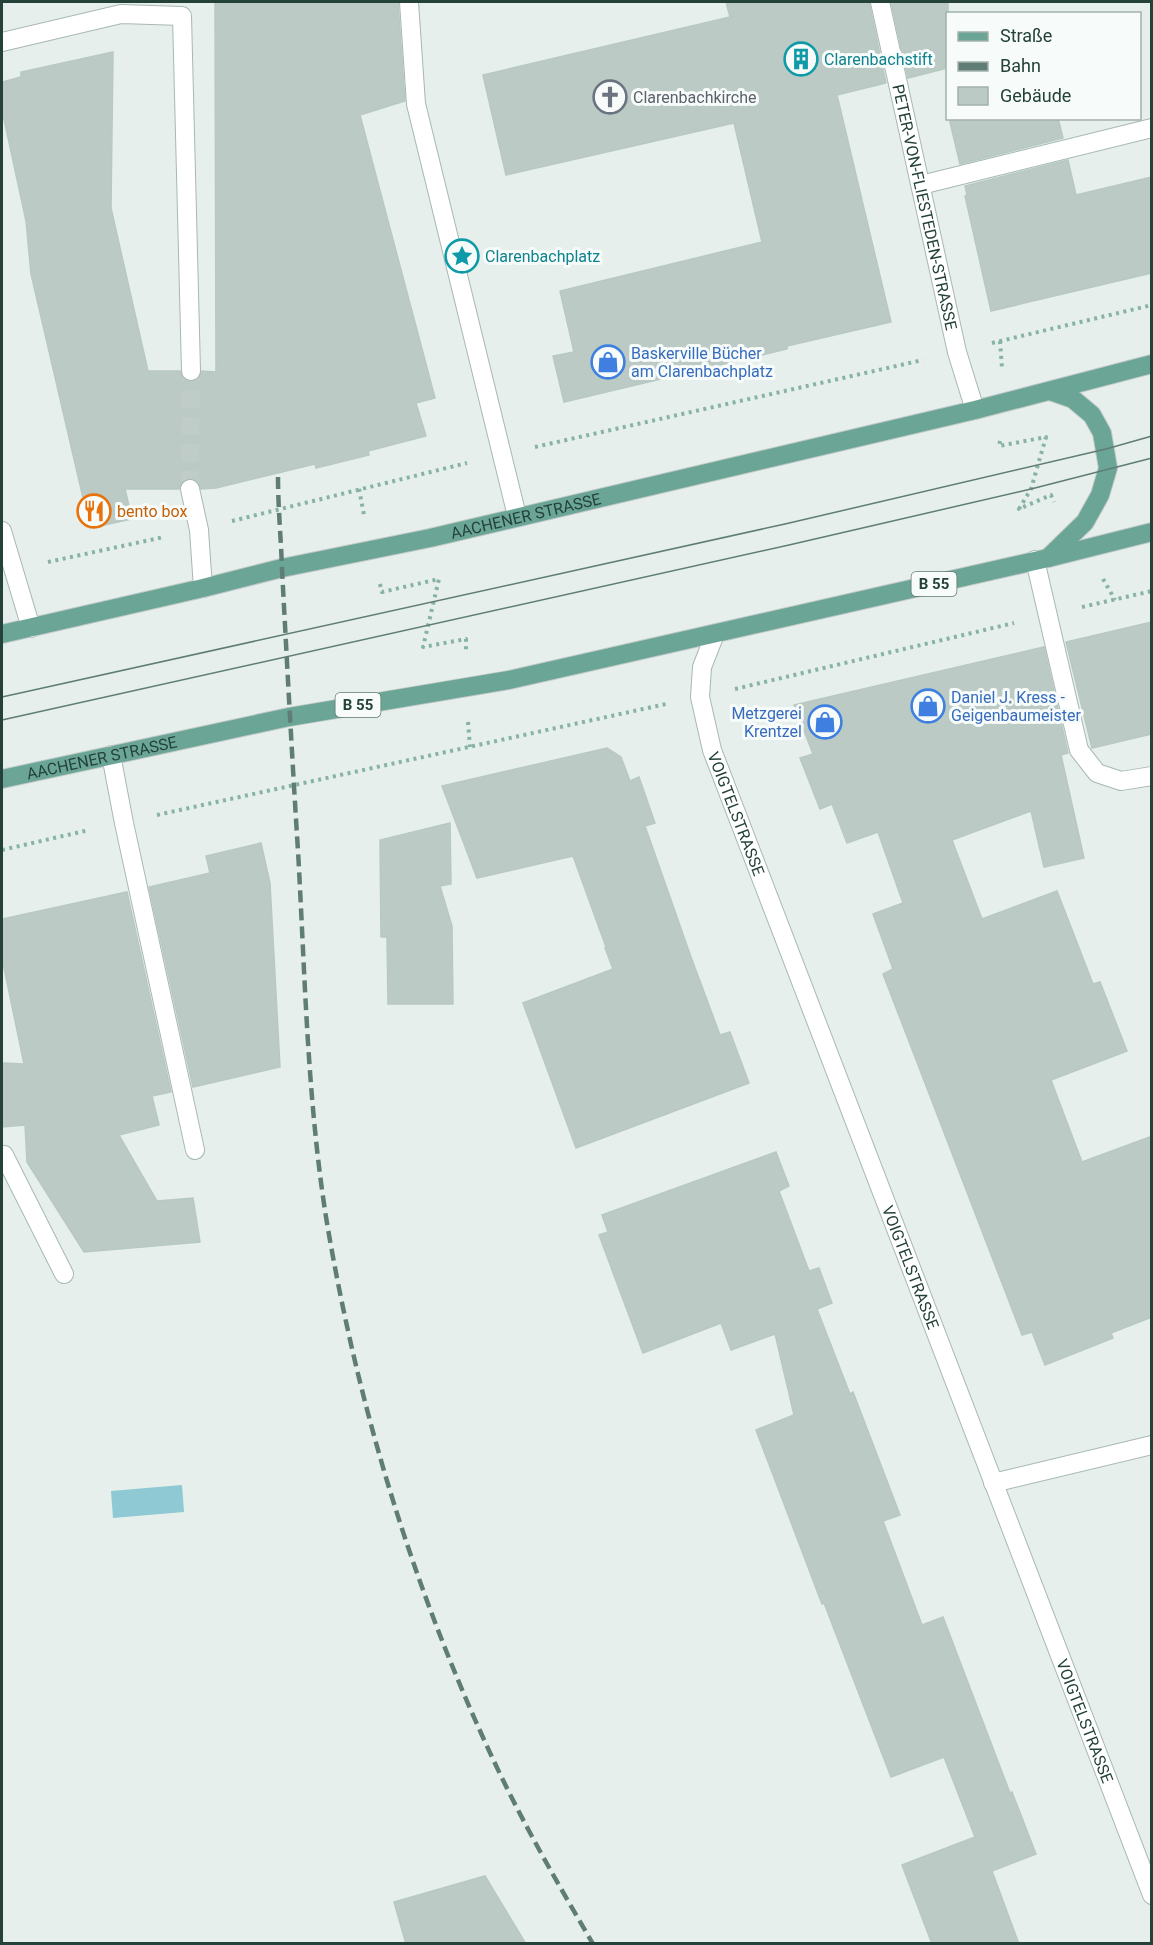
<svg xmlns="http://www.w3.org/2000/svg" width="1153" height="1945" font-family="Roboto,sans-serif">
<style>
.water{fill:#8ec9d4}
.building{fill:#bbcac4;stroke:#b8c9c2;stroke-width:1.5}
.lines{fill:none;stroke-linecap:round;stroke-linejoin:round}
.minor-tunnel{stroke:#bfccc8;stroke-width:18;stroke-dasharray:18 9;stroke-linecap:butt}
.minor-casing{stroke:#a8b8b2;stroke-width:20}
.major-casing{stroke:#c2cac8;stroke-width:20}
.path{stroke:#86b3a5;stroke-width:4;stroke-dasharray:3 4.5;stroke-linecap:butt}
.minor{stroke:#fff;stroke-width:18}
.major{stroke:#6aa596;stroke-width:18}
.tram{stroke:#5f7d75;stroke-width:1.5}
.rail{stroke:#5f7d75;stroke-width:4.5;stroke-dasharray:12 6;stroke-linecap:butt}
.labels{text-anchor:middle;dominant-baseline:central;stroke-width:6;stroke-linejoin:round;paint-order:stroke}
.shield{fill:#f7fbf9;stroke:#637a73;stroke-width:1.5}
.shield-label{font-size:15px;font-weight:bold;fill:#24423a}
.culture-label{font-size:16px;fill:#0d838f;stroke:#f7fbf9;text-anchor:start}
.worship-label{font-size:16px;fill:#5b616d;stroke:#f7fbf9;text-anchor:start}
.street-label{font-size:16px;fill:#24423a;stroke:#f7fbf9}
.shop-label{font-size:16px;fill:#366cbe;stroke:#f7fbf9;text-anchor:start}
.food-label{font-size:16px;fill:#c56008;stroke:#f7fbf9;text-anchor:start}
</style>
<rect width="100%" height="100%" fill="#e6efeb"/>
<!-- water -->
<path class="water" d="M182 1485 184 1512 113 1518 111 1491Z"/>
<!-- building -->
<g class="building">
<path d="M215 2H398L405 101 360 115 435 398 416 403 426 436 368 451 369 455 316 468 315 464 216 488 201 489 198 481 188 478 182 481 179 489H125L132 519 90 528 31 274 26 221 2 110V82L21 77V72L113 52 111 208 148 371H180L185 381 191 382 196 381 202 371 216 372Z"/>
<path d="M726 2H869L886 83 837 95 891 322 787 346V349L564 402 553 356 574 352 560 291 762 242 734 123 506 175 483 75 730 17Z"/>
<path d="M891 2H948V68L908 78Z"/>
<path d="M949 118H1058L1063 138 960 164Z"/>
<path d="M1068 160 1076 195 1152 177V273L991 311 965 196 967 195 965 186Z"/>
<path d="M1152 622V734L1092 748 1066 642Z"/>
<path d="M1044 647 1068 753 1061 755 1084 858 1044 867 1031 811 952 840 982 919 1057 891 1093 984 1100 982 1127 1051 1051 1080 1082 1162 1152 1136V1317L1111 1333 1113 1338 1045 1365 1032 1332 1022 1335 883 974 893 969 873 914 903 903 878 832 847 843 832 804 820 809 800 758 813 754 794 705Z"/>
<path d="M607 748 621 757 630 781 639 777 655 823 645 826 691 957 720 1035 730 1032 749 1083 576 1148 523 1003 613 969 605 948 606 947 573 856 477 878 442 786Z"/>
<path d="M450 823 451 884 440 886 452 926 453 1004H388L387 937H381L380 840Z"/>
<path d="M261 843 270 883 280 1067 193 1087 149 887 210 873 206 856Z"/>
<path d="M127 892 171 1092 152 1096 159 1125 119 1135 157 1201 193 1198 200 1242 84 1252 27 1162 25 1125 2 1127V1063L24 1064 2 958V919Z"/>
<path d="M776 1152 789 1186 779 1191 809 1271 819 1268 832 1303 817 1309 850 1394 853 1392 900 1515 883 1521 922 1625 943 1617 1010 1793 1012 1792 1036 1854 992 1871 1019 1944H932L902 1865 975 1837 944 1757 891 1777 824 1603 822 1604 756 1430 794 1415 775 1334 731 1350 721 1323 643 1353 599 1235 608 1232 602 1215Z"/>
<path d="M485 1876 526 1944H406L394 1902Z"/>
</g>
<g class="lines">
<!-- minor-tunnel -->
<path class="minor-tunnel" d="M190 489 191 371"/>
<defs>
<g id="minor">
<path d="M409 2 416 104 517 516"/>
<path id="s1" d="M880 2 957 352 975 410"/>
<path d="M2 42 121 14 182 16 191 371"/>
<path d="M921 185 1152 128"/>
<path d="M190 489 199 530 203 588"/>
<path d="M2 531 31 628"/>
<path d="M1035 560 1079 750 1097 773 1121 781 1152 776"/>
<path id="s2" d="M715 634 702 667 700 697 712 750 1152 1895"/>
<path d="M111 755 124 823 195 1150"/>
<path d="M2 1155H4L64 1274"/>
<path d="M993 1483 1152 1445"/>
</g>
<g id="major">
<path d="M1048 558 1085 522 1100 495 1108 468 1102 433 1092 415 1073 399 1050 391"/>
<path id="s3" d="M2 634 203 588 282 568 430 538 975 410 1152 364"/>
<path id="s4" d="M2 779 289 717 509 680 1048 558 1152 532"/>
</g>
</defs>
<!-- minor casing -->
<use href="#minor" class="minor-casing"/>
<!-- major casing -->
<use href="#major" class="major-casing"/>
<!-- path -->
<g class="path">
<path d="M1000 341 1002 368"/>
<path d="M992 343 1152 305"/>
<path d="M1000 441 999 446 1046 437 1031 489 1019 509 1051 495 1054 502"/>
<path d="M535 447 923 360"/>
<path d="M359 489 364 515"/>
<path d="M232 521 467 463"/>
<path d="M48 562 164 537"/>
<path d="M1103 579 1115 600"/>
<path d="M380 584 382 592 439 579 423 647 466 639V651"/>
<path d="M1082 607 1152 591"/>
<path d="M735 689 1014 623"/>
<path d="M468 722 470 747"/>
<path d="M157 815 666 704"/>
<path d="M2 850 89 830"/>
</g>
<!-- minor -->
<use href="#minor" class="minor"/>
<!-- major -->
<use href="#major" class="major"/>
<!-- tram -->
<g class="tram">
<path d="M2 697 785 524 1106 449 1152 436"/>
<path d="M2 720 789 545 1031 489 1152 458"/>
</g>
<!-- rail -->
<path class="rail" d="M278 477C278 508 281 538 282 569 287 663 292 757 298 851 305 973 307 1096 326 1217 358 1410 416 1599 501 1776 529 1834 561 1889 593 1944"/>
</g>
<!-- icons -->
<defs>
<symbol id="building-ring" viewBox="-11 -11 22 22"><circle r="9.5" fill="#f7fbf9" stroke="#0f9aa8" stroke-width="1.5"/><path d="M-4-6H4V6H1V3H-1V6H-4ZM-2.5-4.3h1.7v1.8h-1.7ZM.8-4.3h1.7v1.8H.8ZM-2.5-1h1.7V.8h-1.7ZM.8-1h1.7V.8H.8Z" fill="#0f9aa8"/></symbol>
<symbol id="church-ring" viewBox="-11 -11 22 22"><circle r="9.5" fill="#f7fbf9" stroke="#6b7280" stroke-width="1.5"/><path d="M-1.2-6h2.4v3.5h3.3v2.4h-3.3V6h-2.4V-.1h-3.3v-2.4h3.3Z" fill="#6b7280"/></symbol>
<symbol id="sight-ring" viewBox="-11 -11 22 22"><circle r="9.5" fill="#f7fbf9" stroke="#0f9aa8" stroke-width="1.5"/><path d="M0-6L1.8-2.2L6-1.7L2.9 1.2L3.7 5.4L0 3.3L-3.7 5.4L-2.9 1.2L-6-1.7L-1.8-2.2Z" fill="#0f9aa8"/></symbol>
<symbol id="shop-ring" viewBox="-11 -11 22 22"><circle r="9.5" fill="#f7fbf9" stroke="#3f7fe0" stroke-width="1.5"/><path d="M-5-2.5h2.3a2.7 3.5 0 0 1 5.4 0H5L5.5 6h-11ZM-1.5-2.5h3a1.5 2.3 0 0 0-3 0Z" fill="#3f7fe0"/></symbol>
<symbol id="restaurant-ring" viewBox="-11 -11 22 22"><circle r="9.5" fill="#f7fbf9" stroke="#e8710a" stroke-width="1.5"/><path d="M-5-6h1v4h1v-4h1v4h1v-4h1v5L-1.5 .5V6h-2V.5L-5-1ZM5-6V6H3V1.5H1.5Q1.5-4 5-6Z" fill="#e8710a"/></symbol>
</defs>
<g fill-rule="evenodd">
<use href="#building-ring" x="782" y="40" width="38" height="38"/>
<use href="#church-ring" x="591" y="78" width="38" height="38"/>
<use href="#sight-ring" x="443" y="237" width="38" height="38"/>
<use href="#shop-ring" x="589" y="343" width="38" height="38"/>
<use href="#restaurant-ring" x="75" y="492" width="38" height="38"/>
<use href="#shop-ring" x="909" y="687" width="38" height="38"/>
<use href="#shop-ring" x="806" y="703" width="38" height="38"/>
</g>
<g class="labels">
<!-- shield labels -->
<g class="shield">
<rect x="911.5" y="572" width="45" height="24" rx="4.5"/>
<rect x="335.5" y="693" width="45" height="24" rx="4.5"/>
</g>
<g class="shield-label">
<text x="934" y="584">B 55</text>
<text x="358" y="705">B 55</text>
</g>
<!-- culture labels -->
<g class="culture-label">
<text x="824" y="59">Clarenbachstift</text>
<text x="485" y="256">Clarenbachplatz</text>
</g>
<!-- worship labels -->
<g class="worship-label">
<text x="633" y="97">Clarenbachkirche</text>
</g>
<!-- street labels -->
<g class="street-label">
<text stroke="none"><textPath href="#s1" startOffset="210">PETER-VON-FLIESTEDEN-STRASSE</textPath></text>
<text stroke="none"><textPath href="#s3" startOffset="537">AACHENER STRASSE</textPath></text>
<text stroke="none"><textPath href="#s4" startOffset="102">AACHENER STRASSE</textPath></text>
<text stroke="none"><textPath href="#s2" startOffset="188">VOIGTELSTRASSE</textPath></text>
<text stroke="none"><textPath href="#s2" startOffset="674">VOIGTELSTRASSE</textPath></text>
<text stroke="none"><textPath href="#s2" startOffset="1160">VOIGTELSTRASSE</textPath></text>
</g>
<!-- shop labels -->
<g class="shop-label">
<text x="631" y="353">Baskerville Bücher<tspan x="631" dy="18">am Clarenbachplatz</tspan></text>
<text x="951" y="697">Daniel J. Kress -<tspan x="951" dy="18">Geigenbaumeister</tspan></text>
<text x="802" y="713" text-anchor="end">Metzgerei<tspan x="802" dy="18">Krentzel</tspan></text>
</g>
<!-- food labels -->
<g class="food-label">
<text x="117" y="511">bento box</text>
</g>
</g>
<!-- border -->
<rect width="1153" height="1945" fill="none" stroke="#24423a" stroke-width="6"/>
<!-- legend -->
<rect x="946" y="12" width="195" height="108" fill="#f7fbf9" stroke="#a3b1ad" stroke-width="1.5"/>
<rect x="958" y="32" width="30" height="9" fill="#6aa596" stroke="#a3b1ad" stroke-width="1.5"/>
<text x="1000" y="42" font-size="18" fill="#24423a">Straße</text>
<rect x="958" y="62" width="30" height="9" fill="#5f7d75" stroke="#a3b1ad" stroke-width="1.5"/>
<text x="1000" y="72" font-size="18" fill="#24423a">Bahn</text>
<rect x="958" y="87" width="30" height="18" fill="#bbcac4" stroke="#a3b1ad" stroke-width="1.5"/>
<text x="1000" y="102" font-size="18" fill="#24423a">Gebäude</text>
</svg>
